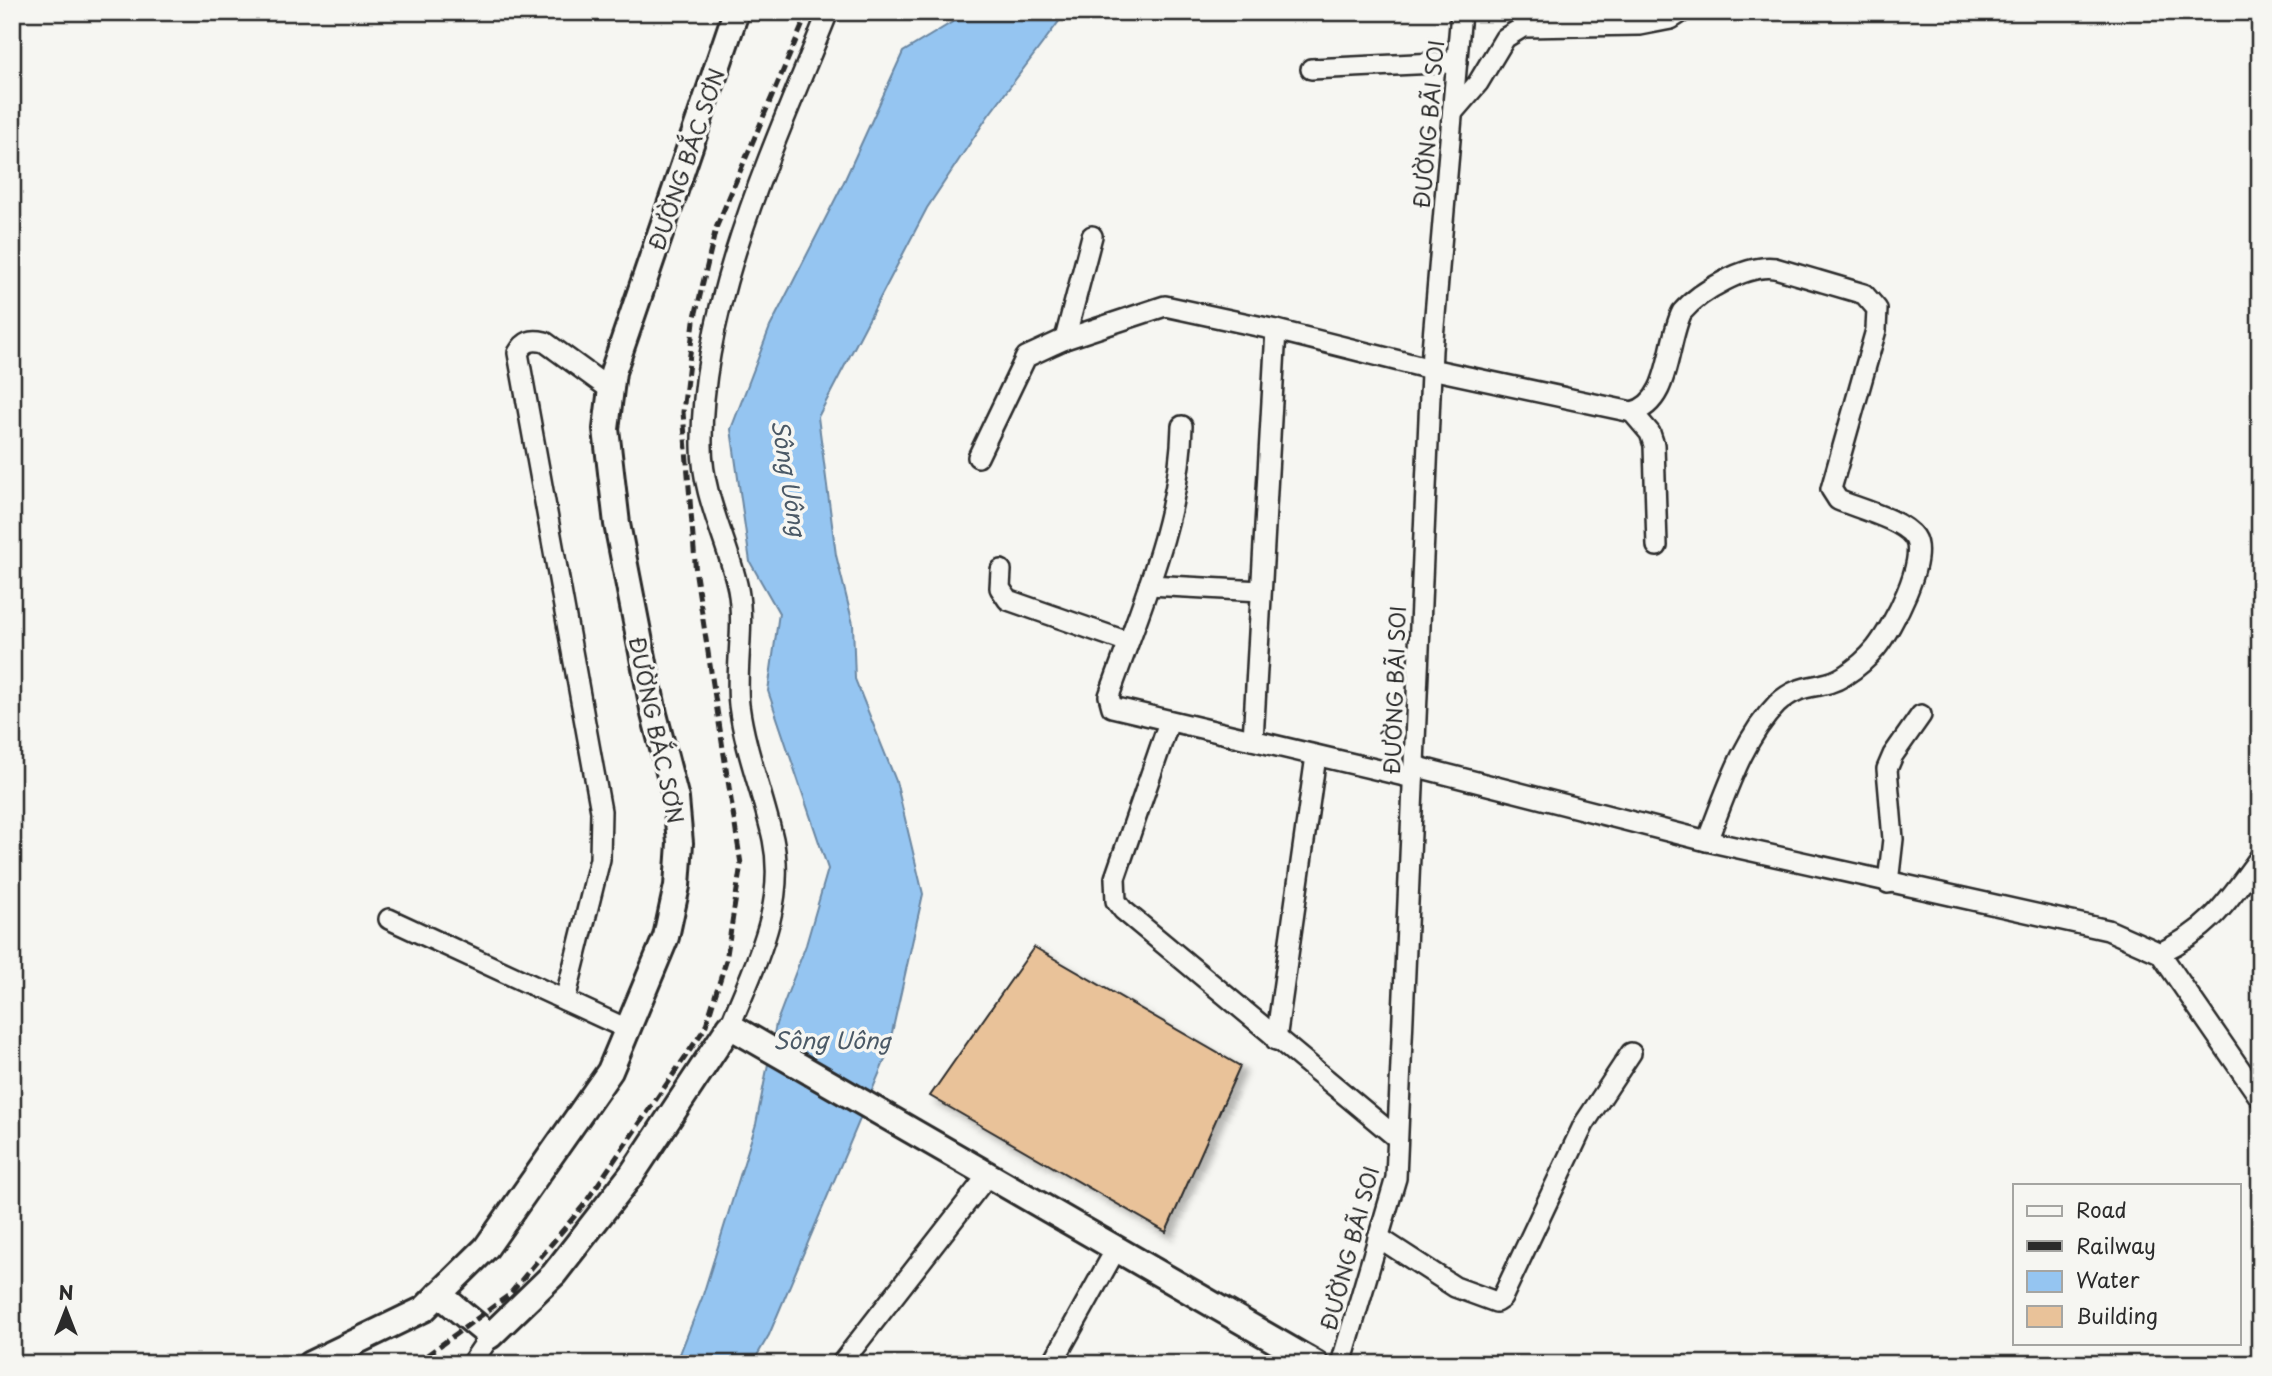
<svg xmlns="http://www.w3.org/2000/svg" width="2272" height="1376" font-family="'Playpen Sans',sans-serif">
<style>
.water{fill:#95c5f1;stroke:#6b87a2;stroke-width:2}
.building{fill:#e9c299;stroke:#2b2b2b;stroke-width:2;filter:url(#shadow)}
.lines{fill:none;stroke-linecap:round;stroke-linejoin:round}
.minor-casing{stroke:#2b2b2b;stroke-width:24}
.major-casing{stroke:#2b2b2b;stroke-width:30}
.minor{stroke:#f6f6f2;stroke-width:19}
.major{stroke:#f6f6f2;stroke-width:24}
.rail{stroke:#2b2b2b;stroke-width:5;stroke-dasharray:10 5;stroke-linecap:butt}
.labels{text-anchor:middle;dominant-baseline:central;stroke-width:7;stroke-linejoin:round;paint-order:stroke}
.street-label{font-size:21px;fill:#2b2b2b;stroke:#f6f6f2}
.water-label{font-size:23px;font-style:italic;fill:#4b5966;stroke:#f6f6f2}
</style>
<defs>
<filter id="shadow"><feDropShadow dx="6" dy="6" stdDeviation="3.5" flood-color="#0004"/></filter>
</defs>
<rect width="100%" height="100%" fill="#f6f6f2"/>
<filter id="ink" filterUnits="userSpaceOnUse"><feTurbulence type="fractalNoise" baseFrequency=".0143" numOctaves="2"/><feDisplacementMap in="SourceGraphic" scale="14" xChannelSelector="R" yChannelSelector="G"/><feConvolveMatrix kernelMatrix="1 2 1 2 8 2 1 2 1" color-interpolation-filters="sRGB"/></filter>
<g filter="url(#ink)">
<!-- water -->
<path class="water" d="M969 12H1066L988 116 927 208 818 417 836 555 853 624 855 679 896 781 923 894 887 1055 769 1335 752 1364H676L702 1298 756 1124 776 1024 806 945 828 869 768 691 779 613 750 562 731 429 770 327 842 186 903 52Z"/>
<!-- building -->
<path class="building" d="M1034 947 1240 1066 1166 1232 930 1096Z"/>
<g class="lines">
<defs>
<g id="minor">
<path d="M1311 69 1457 62"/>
<path d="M1453 112 1478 83 1505 38 1523 27 1640 25 1671 19 1682 12"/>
<path d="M1065 339 1092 236"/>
<path d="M1632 412 1650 433 1654 445 1657 546"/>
<path d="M1182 426C1180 520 1140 608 1109 696L1112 707 1413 778"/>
<path d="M978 457 1026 357 1065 339 1165 306 1276 330 1431 369 1632 412C1671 403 1666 343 1682 312 1700 291 1747 264 1775 268L1864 294 1877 309 1876 330 1831 489 1838 500C1857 508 1903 520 1914 537 1929 559 1892 628 1876 648 1868 658 1855 669 1844 676 1821 691 1802 680 1777 704 1741 741 1726 794 1707 841"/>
<path d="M1001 570 1000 588 1008 600 1128 642"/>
<path d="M1149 585 1261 591"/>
<path d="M1169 722 1115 878 1116 901 1123 910 1397 1138"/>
<path d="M1253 740 1276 330"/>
<path d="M1414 766 1707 841 2108 930 2160 953 2260 1098"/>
<path d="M1888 883 1893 839 1887 769 1893 755 1921 715"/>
<path d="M389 919 627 1029"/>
<path d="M2160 953C2212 928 2227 902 2260 857"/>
<path d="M565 1000 600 859 601 811 518 353C525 341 531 339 545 342L611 390"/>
<path d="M730 1026C754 966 787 906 773 839 763 794 745 751 739 705 735 667 745 627 738 589 728 541 702 497 702 446 700 303 775 144 828 12"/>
<path d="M1276 1040 1316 756"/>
<path d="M1378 1237 1455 1287 1496 1302 1502 1298 1584 1124 1631 1053"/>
<path d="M471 1364 490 1336"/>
<path d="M841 1364 988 1175"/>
<path d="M1052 1364 1116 1249"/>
<path d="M1341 1364 1396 1178 1432 350 1461 12"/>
</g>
<g id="major">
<path d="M439 1294 490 1336 554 1274 632 1174 730 1026 1316 1364"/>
<path d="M310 1364 424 1309 486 1248 610 1071 666 937 677 886 680 843 676 799 654 714 617 524 606 429 613 372 736 12"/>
</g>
</defs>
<!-- minor casing -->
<use href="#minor" class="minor-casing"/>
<!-- major casing -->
<use href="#major" class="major-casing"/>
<!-- minor -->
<use href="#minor" class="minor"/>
<!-- major -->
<use href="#major" class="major"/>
<!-- rail -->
<path class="rail" d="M415 1364 509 1295 583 1206 705 1028 726 961 741 864 696 575 683 412 694 321 716 228 808 12"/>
</g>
</g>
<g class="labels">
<!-- street labels -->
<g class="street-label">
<text transform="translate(1428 124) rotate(-85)">ĐƯỜNG BÃI SOI</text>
<text transform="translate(686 159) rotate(-71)">ĐƯỜNG BẮC SƠN</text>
<text transform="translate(1394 690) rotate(-88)">ĐƯỜNG BÃI SOI</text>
<text transform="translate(657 730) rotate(78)">ĐƯỜNG BẮC SƠN</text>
<text transform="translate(1349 1248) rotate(-75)">ĐƯỜNG BÃI SOI</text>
</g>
<!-- water labels -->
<g class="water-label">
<text transform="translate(790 478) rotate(81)">Sông Uông</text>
<text x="832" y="1039">Sông Uông</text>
</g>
</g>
<!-- margin -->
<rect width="2272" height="1376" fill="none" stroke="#f6f6f2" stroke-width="42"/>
<rect x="21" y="21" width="2230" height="1334" fill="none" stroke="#2b2b2b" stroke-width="2.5" filter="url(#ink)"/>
<!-- legend -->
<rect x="2013" y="1184" width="228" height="161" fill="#f6f6f2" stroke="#a5a5a2" stroke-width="2"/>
<rect x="2027" y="1206" width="35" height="10" fill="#f6f6f2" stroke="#a5a5a2" stroke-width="2"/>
<text x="2076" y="1218" font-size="21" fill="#2b2b2b">Road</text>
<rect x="2027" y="1241" width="35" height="10" fill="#2b2b2b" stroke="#a5a5a2" stroke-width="2"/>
<text x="2076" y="1254" font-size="21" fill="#2b2b2b">Railway</text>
<rect x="2027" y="1271" width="35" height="21" fill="#95c5f1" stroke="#a5a5a2" stroke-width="2"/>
<text x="2076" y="1288" font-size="21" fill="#2b2b2b">Water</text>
<rect x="2027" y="1306" width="35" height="21" fill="#e9c299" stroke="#a5a5a2" stroke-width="2"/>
<text x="2076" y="1324" font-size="21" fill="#2b2b2b">Building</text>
<!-- north arrow -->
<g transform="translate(66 1310)" stroke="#f6f6f2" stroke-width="5" paint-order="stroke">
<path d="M0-5L12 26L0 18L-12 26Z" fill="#2b2b2b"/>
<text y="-10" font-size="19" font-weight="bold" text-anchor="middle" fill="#2b2b2b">N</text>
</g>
</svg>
